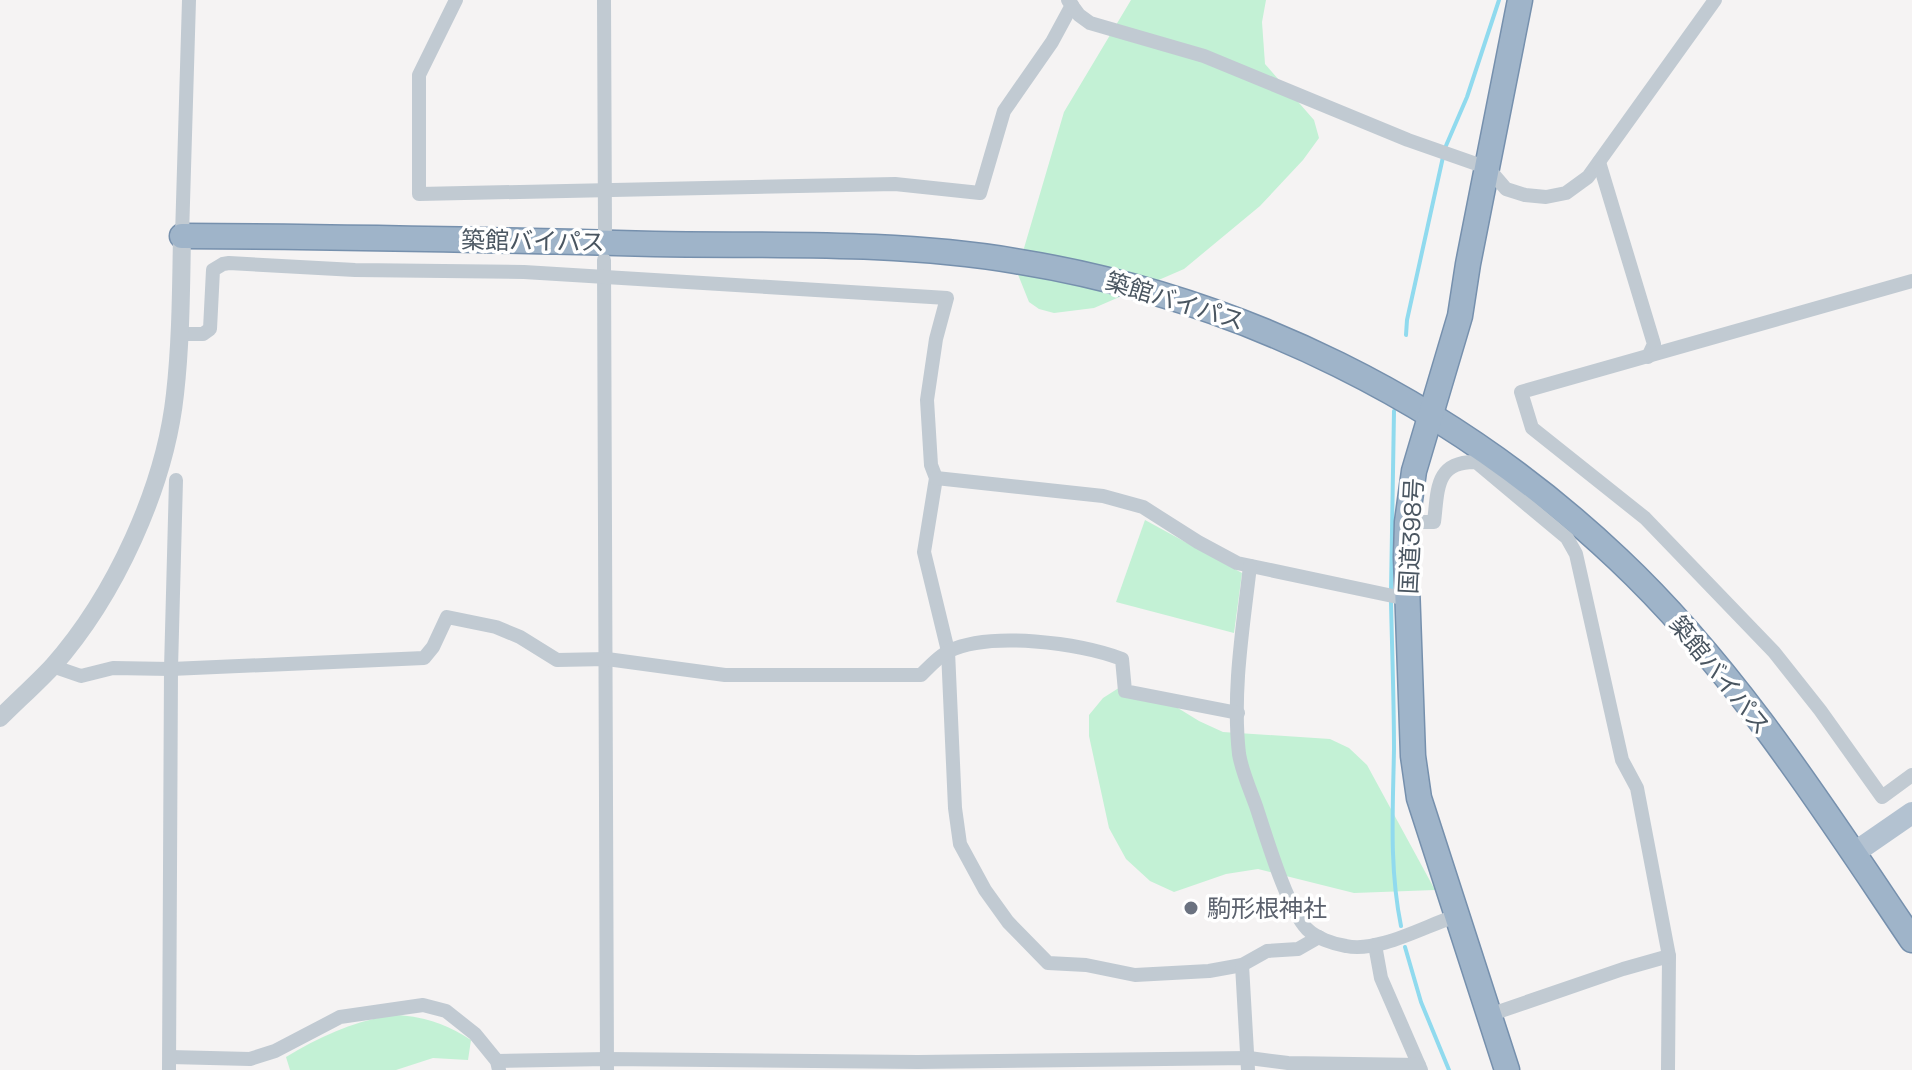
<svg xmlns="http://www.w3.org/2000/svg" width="1912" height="1070" font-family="'Space Grotesk','Noto Sans JP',sans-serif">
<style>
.green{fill:#c3f1d5}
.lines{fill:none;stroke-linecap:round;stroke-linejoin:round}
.stream{stroke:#90daee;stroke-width:4}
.trunk-casing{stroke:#7690ad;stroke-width:27}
.minor{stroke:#c1cad2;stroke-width:14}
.tertiary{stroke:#c1cad2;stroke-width:18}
.primary{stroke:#b3c2d1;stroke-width:22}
.trunk{stroke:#9fb4c9;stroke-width:24}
.worship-dot{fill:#6b7280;stroke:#fff;stroke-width:3}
.labels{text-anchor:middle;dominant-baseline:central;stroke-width:7;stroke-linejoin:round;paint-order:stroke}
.street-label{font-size:24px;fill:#4a5661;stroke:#fff}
.worship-label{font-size:24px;fill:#5b616d;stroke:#fff;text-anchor:start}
</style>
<rect width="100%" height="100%" fill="#f5f3f3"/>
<!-- green -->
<g class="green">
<path d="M1131 0H1266L1262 22 1265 64 1314 120 1319 138 1303 160 1260 206 1184 269 1094 308 1054 313 1039 309 1029 302 1017 272 1064 112Z"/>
<path d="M1145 520 1242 573 1234 633 1116 602Z"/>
<path d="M1125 684 1160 697 1199 721 1223 732 1330 739 1349 748 1367 765 1435 890 1354 893 1258 869 1226 874 1174 892 1150 881 1126 859 1109 828 1089 736V715L1103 698Z"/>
<path d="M394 1015C423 1016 447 1024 471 1040L468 1060 433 1058 396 1070H290L286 1057C321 1036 354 1021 394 1015Z"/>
</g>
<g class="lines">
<!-- stream -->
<g class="stream">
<path d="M1445 148 1467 97 1499 0"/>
<path d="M1406 335 1407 320 1443 157"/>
<path d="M1391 592 1394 411"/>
<path d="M1391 601C1392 650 1394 700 1394 749 1393 808 1389 867 1401 926"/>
<path d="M1405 947 1421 1002 1449 1070"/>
</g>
<defs>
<g id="trunk">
<path d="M182 236C339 237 497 240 654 244 773 246 897 241 1015 261 1240 297 1452 402 1618 559 1735 669 1823 808 1912 940"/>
<path d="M1507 1070 1419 798 1413 756 1406 557 1407 522 1414 471 1460 316 1468 264 1520 0"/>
</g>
</defs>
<!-- trunk casing -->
<use href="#trunk" class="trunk-casing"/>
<!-- minor -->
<g class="minor">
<path d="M456 0 419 75V194L895 184 980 193 1004 111 1052 42 1072 5"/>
<path d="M604 0 605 230"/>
<path d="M1068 0 1079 15 1090 23 1204 56 1408 140 1488 168 1506 189 1525 195 1546 197 1566 193 1588 177 1715 0"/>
<path d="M1599 162 1654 344 1648 357"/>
<path d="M182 236 189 0"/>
<path d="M604 260 607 1070"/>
<path d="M1912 281 1521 392 1532 428 1645 518 1774 652 1820 710 1882 797 1912 775"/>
<path d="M180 334H203L210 329 213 270 223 264 229 263 355 270 524 272 947 298 936 339 927 400 931 465 936 478 924 552 948 651 955 808 960 844 985 890 1008 922 1048 963 1086 965 1135 975 1209 971 1242 965 1267 951 1298 949 1319 937"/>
<path d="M936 478 1103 496 1143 507 1198 542 1237 563 1407 599"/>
<path d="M1407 522H1434C1438 490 1435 461 1476 462L1567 538 1576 554 1622 760 1637 788 1669 956 1668 1070"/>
<path d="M1250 566C1243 627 1232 692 1239 754 1242 772 1250 789 1256 806 1266 836 1287 908 1307 929 1316 938 1333 944 1346 946 1378 953 1425 926 1456 916"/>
<path d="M52 666 81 676 113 668 171 669 424 658 433 647 447 617 496 627 520 637 557 660 607 659 725 675H921C929 667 939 656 949 651 991 631 1079 643 1122 659L1125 691 1238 713"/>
<path d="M1375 945 1381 978 1421 1070"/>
<path d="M1242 965 1248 1070"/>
<path d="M1489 1015 1623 969 1669 956"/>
<path d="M170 1057 250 1059 275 1051 340 1017 423 1005 446 1011 475 1034 497 1061 499 1070"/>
<path d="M497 1061 607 1059 918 1062 1249 1058 1288 1063 1419 1065"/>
<path d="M169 1070 171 669 176 480"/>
</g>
<!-- tertiary -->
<path class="tertiary" d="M0 718C17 701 36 684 52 667 115 596 165 487 175 394 181 341 181 288 182 236"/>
<!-- primary -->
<path class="primary" d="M1854 853 1912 813"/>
<!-- trunk -->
<use href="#trunk" class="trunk"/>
</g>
<!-- markers -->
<circle class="worship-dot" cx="1191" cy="908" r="8"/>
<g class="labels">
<!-- street labels -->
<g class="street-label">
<text transform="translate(533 241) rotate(1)">築館バイパス</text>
<text transform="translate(1175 301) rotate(17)">築館バイパス</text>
<text transform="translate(1411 536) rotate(-87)">国道398号</text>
<text transform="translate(1720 675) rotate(51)">築館バイパス</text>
</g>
<!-- worship labels -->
<g class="worship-label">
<text x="1207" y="908">駒形根神社</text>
</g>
</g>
</svg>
